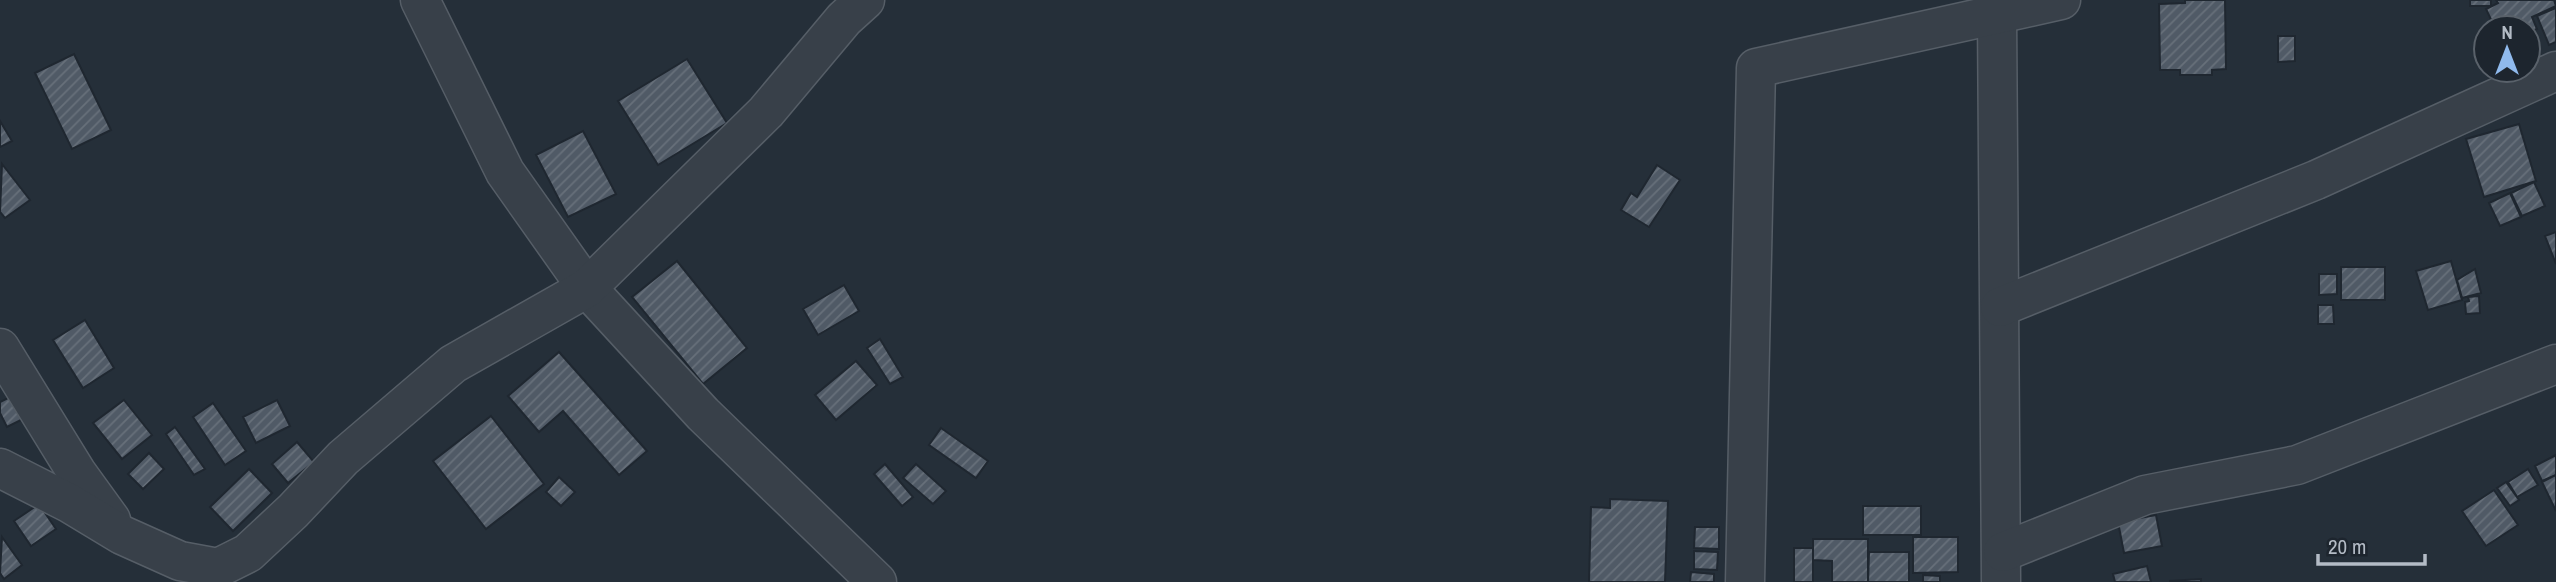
<svg xmlns="http://www.w3.org/2000/svg" width="2556" height="582" font-family="'Archivo Narrow',sans-serif">
<style>
.building{fill:url(#building-hatch);stroke:#1f2730;stroke-width:2}
.lines{fill:none;stroke-linecap:round;stroke-linejoin:round}
.street-casing{stroke:#565e67;stroke-width:41}
.street{stroke:#384049;stroke-width:38}
</style>
<defs>
<pattern id="building-hatch" width="6" height="6" patternUnits="userSpaceOnUse" patternTransform="scale(1.75)"><rect width="6" height="6" fill="#505a66"/><path d="M-1 1l2-2M0 6l6-6M5 7l2-2" fill="none" stroke="#67707a"/></pattern>
</defs>
<rect width="100%" height="100%" fill="#252f39"/>
<!-- building -->
<g class="building">
<path d="M2185 0H2225L2226 69 2212 70V75H2180V70H2160L2159 4 2185 3Z"/>
<rect x="2470" y="0" width="21" height="6"/>
<path d="M2496 0H2554L2556 6 2532 17 2537 29 2528 33V28H2495L2486 9 2498 3Z"/>
<path d="M2556 8V42L2549 45 2537 16Z"/>
<path d="M2278 36H2295V61L2278 62Z"/>
<path d="M74 54 111 130 72 149 35 73Z"/>
<path d="M687 59 727 123 658 165 618 101Z"/>
<path d="M0 121 12 141 0 147Z"/>
<path d="M2519 124 2536 181 2484 197 2466 139Z"/>
<path d="M583 131 616 194 568 217 536 155Z"/>
<path d="M2 164 30 200 5 218 0 212Z"/>
<path d="M1657 165 1680 180 1649 227 1621 210 1631 193 1637 197Z"/>
<path d="M2534 182 2545 206 2522 216 2511 193Z"/>
<path d="M2510 193 2521 217 2500 226 2489 203Z"/>
<path d="M2556 232V264L2545 236Z"/>
<path d="M677 261 747 348 703 384 632 297Z"/>
<path d="M2451 261 2462 300 2428 310 2416 271Z"/>
<rect x="2341" y="267" width="44" height="33"/>
<path d="M2475 269 2481 293 2462 298 2457 280Z"/>
<path d="M2319 274H2337V294L2319 295Z"/>
<path d="M844 285 859 311 818 335 803 309Z"/>
<path d="M2479 296 2480 313 2466 314 2465 302 2469 301 2468 297Z"/>
<path d="M2318 305H2333L2334 324H2318Z"/>
<path d="M85 320 114 368 83 388 53 340Z"/>
<path d="M880 339 903 377 890 384 867 348Z"/>
<path d="M559 352 647 451 619 475 563 411 539 432 508 396Z"/>
<path d="M856 361 877 385 836 420 815 395Z"/>
<path d="M16 394 27 417 7 427 0 413V402Z"/>
<path d="M124 400 152 435 122 459 93 423Z"/>
<path d="M277 400 290 426 256 443 243 417Z"/>
<path d="M213 403 246 451 225 465 193 417Z"/>
<path d="M491 416 544 484 486 529 433 461Z"/>
<path d="M175 427 205 469 194 475 166 434Z"/>
<path d="M941 428 988 461 976 478 929 445Z"/>
<path d="M297 442 314 462 288 483 272 464Z"/>
<path d="M149 453 164 469 143 489 128 474Z"/>
<path d="M2556 455V475L2542 481 2535 466Z"/>
<path d="M885 464 913 497 902 506 874 474Z"/>
<path d="M916 464 946 491 933 504 903 478Z"/>
<path d="M249 469 272 493 233 531 210 507Z"/>
<path d="M2528 469 2538 485 2517 497 2508 482Z"/>
<path d="M2556 475V511L2542 482Z"/>
<path d="M559 477 575 492 561 506 546 492Z"/>
<path d="M2506 482 2519 500 2510 506 2497 488Z"/>
<path d="M2494 490 2518 525 2486 546 2462 511Z"/>
<path d="M1610 499 1668 501 1665 582H1589L1591 507 1610 508Z"/>
<path d="M39 504 56 529 31 546 14 521Z"/>
<rect x="1863" y="506" width="58" height="29"/>
<path d="M2156 515 2162 546 2124 553 2118 522Z"/>
<path d="M1695 527H1719V549L1694 548Z"/>
<path d="M2 537 22 565 4 579 0 573Z"/>
<path d="M1913 537H1958V572L1913 573Z"/>
<path d="M1813 539H1868V582H1832V561L1813 560Z"/>
<rect x="1794" y="548" width="19" height="34"/>
<path d="M1694 551 1718 552 1717 570 1694 569Z"/>
<path d="M1869 552H1909V582H1868Z"/>
<path d="M2147 566 2151 582H2115L2113 574Z"/>
<path d="M1691 572 1714 574V582H1690Z"/>
<path d="M1923 575 1940 576V582H1923Z"/>
<path d="M2201 579V582H2170V581Z"/>
</g>
<g class="lines">
<defs>
<g id="street">
<path d="M420 0 505 172 587 288 703 414 877 582"/>
<path d="M1997 14 2001 582"/>
<path d="M2000 307 2316 180 2556 71"/>
<path d="M0 348 77 473 111 520"/>
<path d="M0 468 69 503 122 535 180 561 218 568 248 553 293 511 343 458 453 364 587 288 766 112 844 19 865 0"/>
<path d="M2003 552 2145 495 2297 465 2556 364"/>
<path d="M1745 582 1756 68 2061 0"/>
</g>
</defs>
<!-- street casing -->
<use href="#street" class="street-casing"/>
<!-- street -->
<use href="#street" class="street"/>
</g>
<!-- north arrow -->
<g transform="translate(2507 49)"><circle r="33" fill="#1d252e" stroke="#59616a" stroke-width="2"/>
<path d="M0-5L12 26L0 18L-12 26Z" fill="#90baed"/>
<text y="-10" font-size="19" font-weight="bold" text-anchor="middle" fill="#b3bbc5">N</text>
</g>
<!-- scale -->
<path d="M2318 554v10h107v-10" fill="none" stroke="#b3bbc5" stroke-width="3.5"/>
<text x="2328" y="554" font-size="21" fill="#b3bbc5" stroke="#1d252e" stroke-width="5" paint-order="stroke">20 m</text>
</svg>
